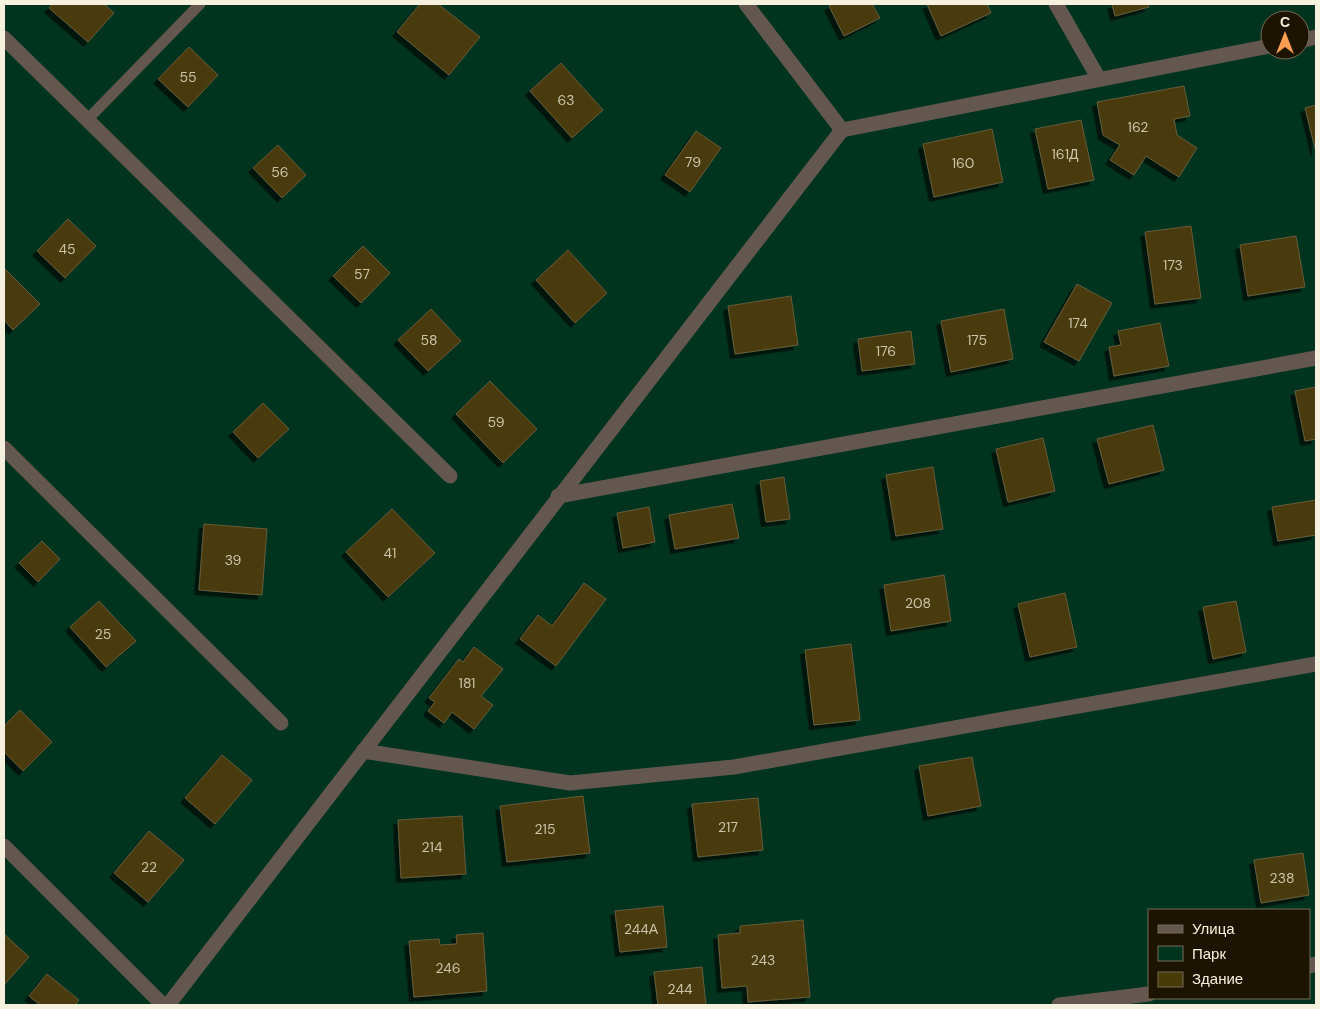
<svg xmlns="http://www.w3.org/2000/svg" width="1320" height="1009" font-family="'DM Sans',sans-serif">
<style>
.green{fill:#01341f;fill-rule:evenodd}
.building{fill:#493b07;stroke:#665c3d;filter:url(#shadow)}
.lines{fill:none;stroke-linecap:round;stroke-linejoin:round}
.lane{stroke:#64574f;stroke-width:11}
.street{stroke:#64574f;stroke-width:15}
.labels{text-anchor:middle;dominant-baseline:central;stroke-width:4.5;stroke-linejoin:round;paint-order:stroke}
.number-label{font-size:14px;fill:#cbc4a9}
</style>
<defs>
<filter id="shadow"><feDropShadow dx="-4.5" dy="4.5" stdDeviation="0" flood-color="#0009"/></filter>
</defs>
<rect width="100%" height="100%" fill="#261e01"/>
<!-- green -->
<path class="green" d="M4 4H1316V1005H4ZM1270 20H1300V50H1270ZM1149 910H1309V998H1149Z"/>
<!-- building -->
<g class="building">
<path d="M53 4H104L114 13 88 42 49 8Z"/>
<path d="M420 4H438L480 37 449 75 397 32Z"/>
<path d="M833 4H872L880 18 844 36 829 6Z"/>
<path d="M927 4H987L991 13 941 36Z"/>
<path d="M1112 4H1148L1149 7 1115 16Z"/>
<path d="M189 47 218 75 188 107 158 79Z"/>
<path d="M561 63 603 110 572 138 530 91Z"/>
<path d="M1184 86 1190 116 1174 119 1177 135 1197 148 1179 177 1146 156 1134 175 1110 160 1120 145 1103 135 1097 102Z"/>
<path d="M1316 105V152L1305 108Z"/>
<path d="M1081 120 1094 180 1048 189 1035 129Z"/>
<path d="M992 129 1003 182 934 197 923 144Z"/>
<path d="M696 131 721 148 690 192 665 175Z"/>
<path d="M278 145 306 175 282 198 253 168Z"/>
<path d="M68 219 96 246 65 278 37 251Z"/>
<path d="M1191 226 1201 298 1155 304 1145 232Z"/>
<path d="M1296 236 1305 287 1248 296 1240 245Z"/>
<path d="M363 246 390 273 361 303 333 276Z"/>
<path d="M568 250 607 293 575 323 536 280Z"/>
<path d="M5 269 40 304 13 330 4 320Z"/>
<path d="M1077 284 1112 303 1079 361 1044 342Z"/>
<path d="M791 296 798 345 735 354 728 306Z"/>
<path d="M431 309 461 341 428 371 398 340Z"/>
<path d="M1004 309 1013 359 951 372 941 321Z"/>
<path d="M1160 323 1169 366 1114 376 1109 347 1121 345 1118 331Z"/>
<path d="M911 331 915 364 862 371 858 339Z"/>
<path d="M490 381 537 429 503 463 456 414Z"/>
<path d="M1316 387V439L1305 441 1295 391Z"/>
<path d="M263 403 289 429 258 458 233 432Z"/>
<path d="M1153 425 1164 470 1109 484 1097 439Z"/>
<path d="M1043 438 1055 491 1008 502 996 449Z"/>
<path d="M933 467 943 529 896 536 886 475Z"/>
<path d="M784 477 790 519 766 522 760 481Z"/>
<path d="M1316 500V535L1278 541 1272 507Z"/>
<path d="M732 504 739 538 675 549 669 515Z"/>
<path d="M649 507 655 542 623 548 617 513Z"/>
<path d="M392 509 435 553 388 597 346 552Z"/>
<path d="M204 524 267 529 262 595 199 590Z"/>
<path d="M42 541 60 559 38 582 19 563Z"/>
<path d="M944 575 951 621 891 631 884 585Z"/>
<path d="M584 583 606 599 556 666 520 639 538 615 552 626Z"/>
<path d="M1065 593 1077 647 1030 657 1018 604Z"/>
<path d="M99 601 136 641 106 667 70 627Z"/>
<path d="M1236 601 1246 652 1213 659 1203 607Z"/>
<path d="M851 644 860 720 814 725 805 650Z"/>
<path d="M474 647 503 669 481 696 493 705 474 729 452 712 444 723 428 711 435 702 429 698 459 659 463 662Z"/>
<path d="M20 710 52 742 23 771 4 752V726Z"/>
<path d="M222 755 252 780 215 824 185 798Z"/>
<path d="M972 757 981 806 928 816 919 766Z"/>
<path d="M583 796 590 853 507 862 500 806Z"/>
<path d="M758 798 763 850 698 857 692 804Z"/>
<path d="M462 816 466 874 401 878 398 820Z"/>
<path d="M149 831 184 860 148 902 114 873Z"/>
<path d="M1303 853 1309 895 1261 903 1254 860Z"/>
<path d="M663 906 667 947 620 952 615 911Z"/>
<path d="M803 920 810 997 748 1002 747 986 722 988 718 935 740 933V926Z"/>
<path d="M483 933 487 991 414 997 409 941 439 939 440 945 457 944 456 935Z"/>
<path d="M4 934 29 957 4 985Z"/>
<path d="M702 967 706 1005H658L654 972Z"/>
<path d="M47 974 79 1000 75 1005H40L29 996Z"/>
</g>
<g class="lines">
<!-- lane -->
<path class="lane" d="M87 120 200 4"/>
<!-- street -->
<g class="street">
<path d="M1056 4 1099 79"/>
<path d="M4 38 450 476"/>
<path d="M1300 41 1316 37"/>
<path d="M842 130 1270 46"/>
<path d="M4 448 281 723"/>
<path d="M558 496 1316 358"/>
<path d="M363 751 570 783 734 767 1316 664"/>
<path d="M4 846 163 1005"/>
<path d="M1309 966 1316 964"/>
<path d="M168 1005 842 130 746 4"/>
<path d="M1059 1005 1149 994"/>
</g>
</g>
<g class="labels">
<!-- number labels -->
<g class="number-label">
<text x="188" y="77">55</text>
<text x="566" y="100">63</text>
<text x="1138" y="127">162</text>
<text x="1065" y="154">161Д</text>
<text x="693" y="162">79</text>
<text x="963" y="163">160</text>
<text x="280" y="172">56</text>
<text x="67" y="249">45</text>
<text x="1173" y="265">173</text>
<text x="362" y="274">57</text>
<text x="1078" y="323">174</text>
<text x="429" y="340">58</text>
<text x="977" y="340">175</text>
<text x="886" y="351">176</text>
<text x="496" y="422">59</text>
<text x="390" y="553">41</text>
<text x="233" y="560">39</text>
<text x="918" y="603">208</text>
<text x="103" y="634">25</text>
<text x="467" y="683">181</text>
<text x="728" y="827">217</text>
<text x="545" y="829">215</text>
<text x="432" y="847">214</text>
<text x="149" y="867">22</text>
<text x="1282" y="878">238</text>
<text x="641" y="929">244А</text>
<text x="763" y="960">243</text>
<text x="448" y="968">246</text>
<text x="680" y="989">244</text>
</g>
</g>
<!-- border -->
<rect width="1320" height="1009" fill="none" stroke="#f6f1df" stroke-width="10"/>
<!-- legend -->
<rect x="1148" y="909" width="162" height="90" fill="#1d1400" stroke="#746c59"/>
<rect x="1158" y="925" width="25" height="8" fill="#64574f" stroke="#746c59"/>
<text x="1192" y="934" font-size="15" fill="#f6f1df">Улица</text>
<rect x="1158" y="946" width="25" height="15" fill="#01341f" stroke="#746c59"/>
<text x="1192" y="959" font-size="15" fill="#f6f1df">Парк</text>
<rect x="1158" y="972" width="25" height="15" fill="#493b07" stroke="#746c59"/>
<text x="1192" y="984" font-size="15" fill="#f6f1df">Здание</text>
<!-- north arrow -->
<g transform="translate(1285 35)"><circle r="24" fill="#1d1400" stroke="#746c59"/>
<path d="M0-4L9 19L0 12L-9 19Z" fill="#fb9e52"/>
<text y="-8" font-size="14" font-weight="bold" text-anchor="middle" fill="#f6f1df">С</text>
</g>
</svg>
